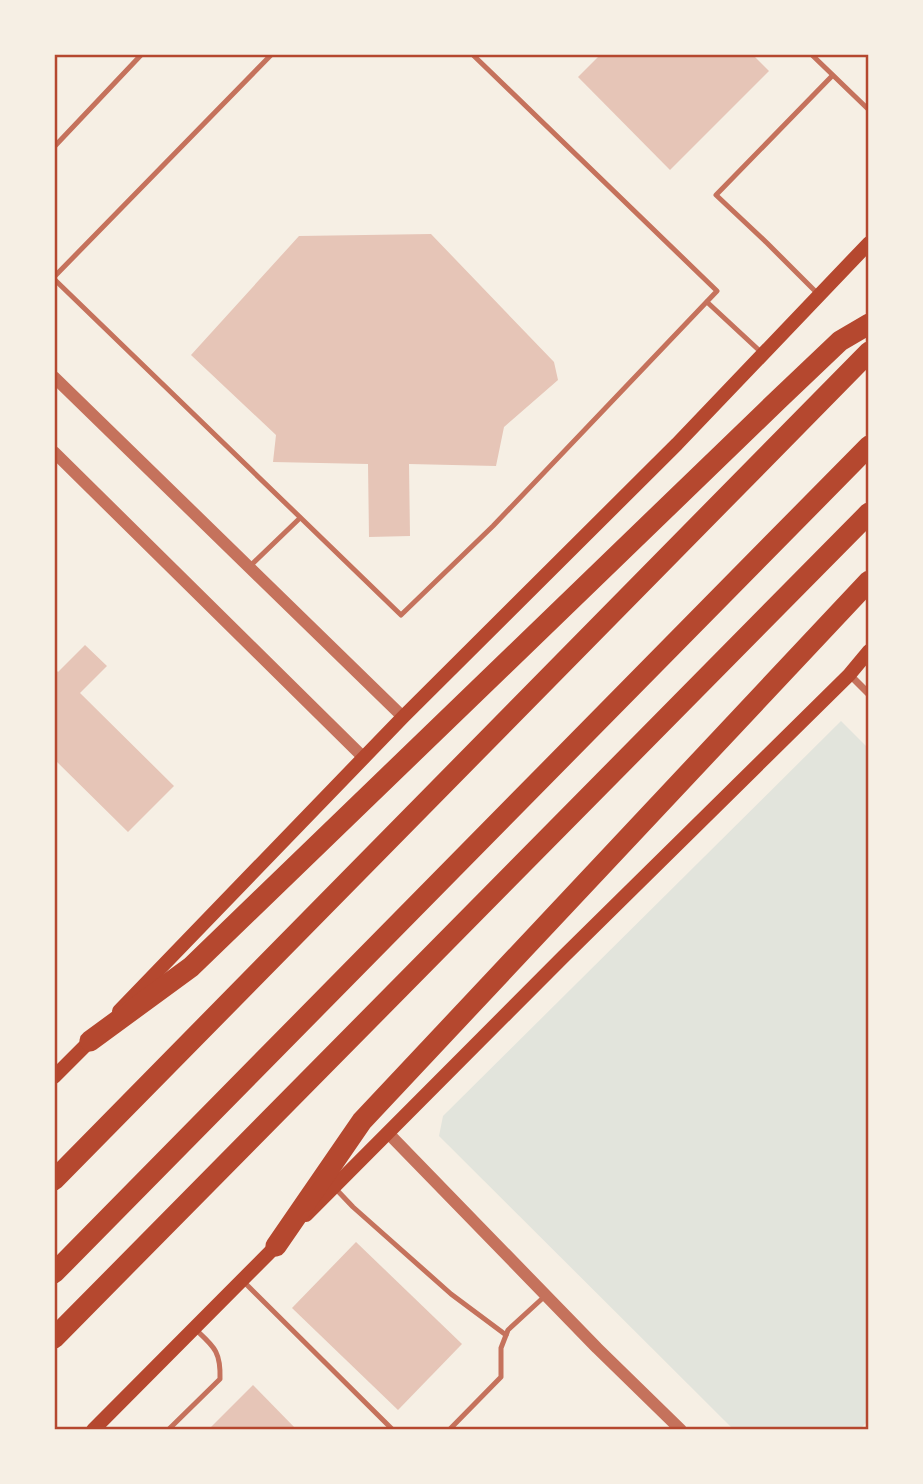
<svg xmlns="http://www.w3.org/2000/svg" width="923" height="1484" font-family="Manrope,sans-serif">
<style>
.green{fill:#e2e4dc}
.building{fill:#e6c5b7}
.lines{fill:none;stroke-linecap:round;stroke-linejoin:round}
.service{stroke:#c5725c;stroke-width:5}
.minor{stroke:#c5725c;stroke-width:7}
.tertiary{stroke:#c5725c;stroke-width:12}
.secondary{stroke:#b5482f;stroke-width:14}
.motorway{stroke:#b5482f;stroke-width:21}
.neatline{fill:none;stroke:#b5482f;stroke-width:2.5}
</style>
<rect width="100%" height="100%" fill="#f6efe4"/>
<!-- green -->
<path class="green" d="M841 721 869 749V1420L859 1430H734L439 1136 443 1116Z"/>
<!-- building -->
<g class="building">
<path d="M601 54H752L769 71 670 170 578 77Z"/>
<path d="M431 234 554 362 558 380 504 427 496 466 409 464 410 536 369 537 368 464 273 462 276 435 191 355 299 236Z"/>
<path d="M85 645 107 666 80 693 174 786 128 832 54 759V668L58 672Z"/>
<path d="M356 1242 462 1344 398 1410 292 1308Z"/>
<path d="M253 1385 297 1430H208Z"/>
</g>
<g class="lines">
<!-- service -->
<g class="service">
<path d="M811 54 869 110"/>
<path d="M54 147 142 54"/>
<path d="M54 277 272 54"/>
<path d="M54 279 401 615 493 526 717 291 472 54"/>
<path d="M819 295 767 243 716 195 832 76"/>
<path d="M707 302 763 354"/>
<path d="M249 567 300 518"/>
<path d="M334 1187 353 1207 451 1294 506 1335"/>
<path d="M244 1282 393 1430"/>
<path d="M168 1430 220 1379C221 1350 213 1346 194 1328"/>
<path d="M449 1430 501 1377V1348L508 1330 545 1296"/>
</g>
<!-- minor -->
<path class="minor" d="M850 675 869 694"/>
<!-- tertiary -->
<g class="tertiary">
<path d="M54 377 403 717"/>
<path d="M54 452 364 758"/>
<path d="M388 1133 597 1348 681 1430"/>
</g>
<!-- secondary -->
<g class="secondary">
<path d="M119 1011 403 717 677 444 869 243"/>
<path d="M54 1077 95 1036"/>
<path d="M306 1215 563 957 849 675 869 651"/>
<path d="M93 1430 282 1240"/>
</g>
<!-- motorway -->
<g class="motorway">
<path d="M90 1041 191 967 779 399 840 341 869 324"/>
<path d="M54 1180 869 352"/>
<path d="M276 1246 362 1121 869 581"/>
<path d="M54 1273 869 446"/>
<path d="M54 1338 869 513"/>
</g>
</g>
<!-- border -->
<rect width="923" height="1484" fill="none" stroke="#f6efe4" stroke-width="112"/>
<rect x="56" y="56" width="811" height="1372" class="neatline"/>
</svg>
